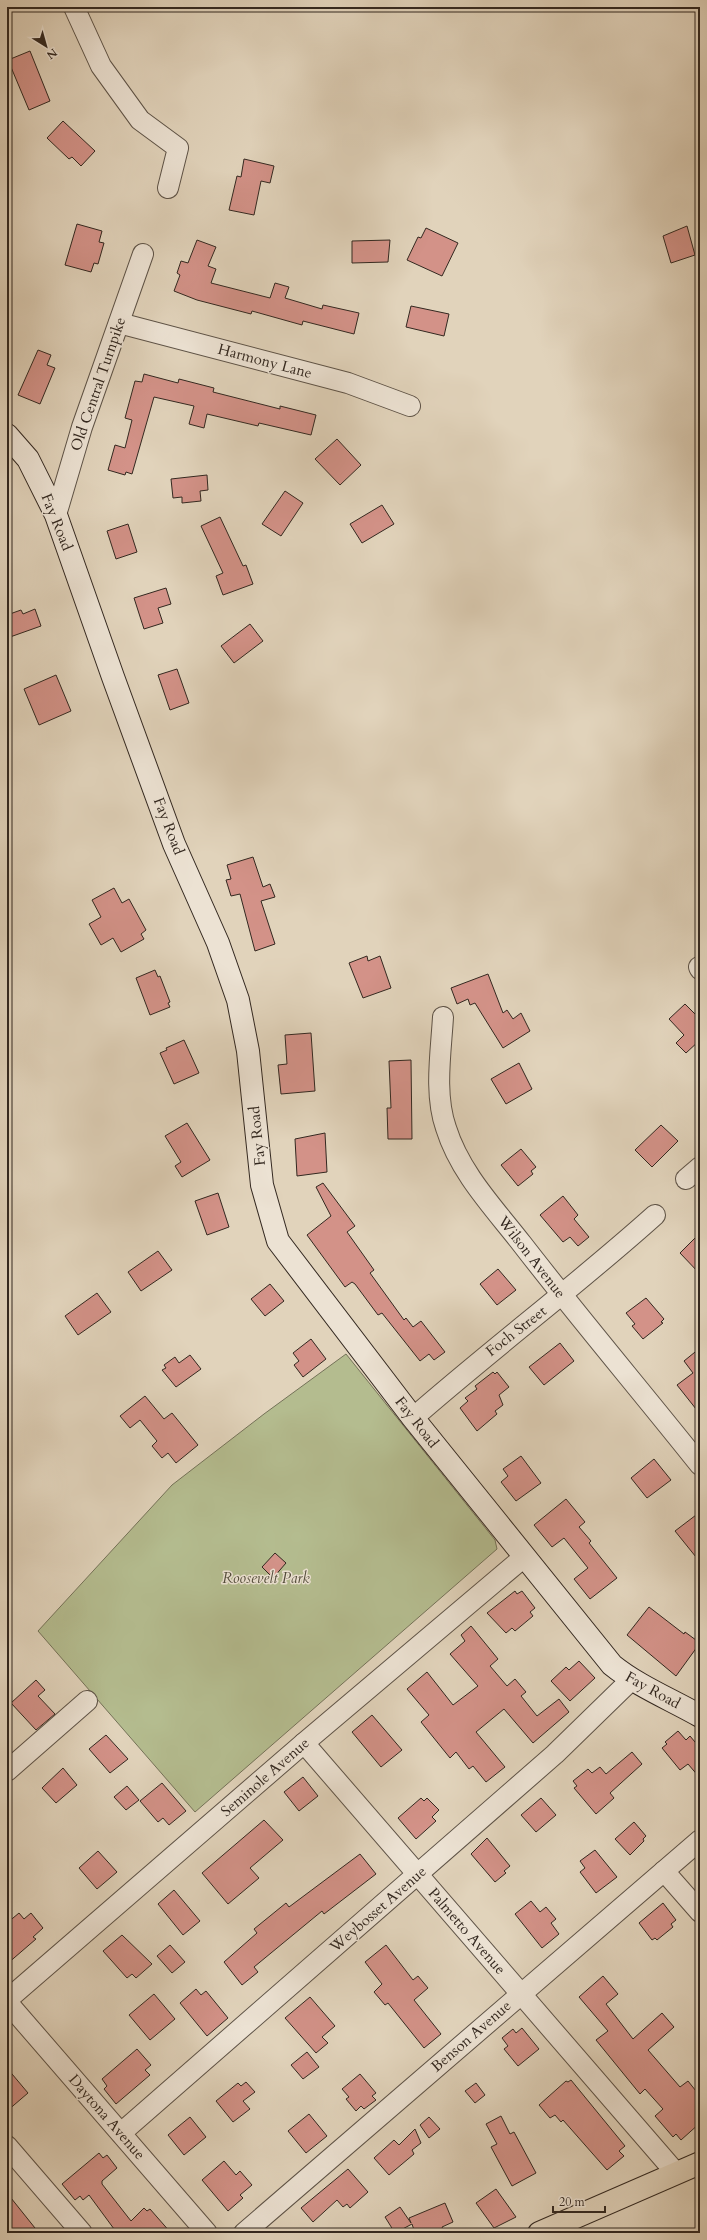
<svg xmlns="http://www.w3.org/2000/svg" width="707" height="2240" font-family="Cardo,serif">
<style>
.green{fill:#b4bc8f;stroke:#747258}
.building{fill:#d39288;stroke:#332820}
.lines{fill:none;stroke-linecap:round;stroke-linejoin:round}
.street-casing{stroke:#5e5347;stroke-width:22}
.secondary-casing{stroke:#332820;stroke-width:24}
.primary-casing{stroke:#332820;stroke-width:24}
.street{stroke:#ece2d3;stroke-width:20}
.secondary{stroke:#ece2d3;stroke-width:22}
.primary{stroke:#e1d3bb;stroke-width:22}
.labels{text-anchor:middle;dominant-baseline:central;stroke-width:3;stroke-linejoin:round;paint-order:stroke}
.street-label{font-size:15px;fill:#332820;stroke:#ece2d3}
.park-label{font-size:15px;font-style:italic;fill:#534d3c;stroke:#ece2d3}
</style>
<rect width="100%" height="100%" fill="#e1d3bb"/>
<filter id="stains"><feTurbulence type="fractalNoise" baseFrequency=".005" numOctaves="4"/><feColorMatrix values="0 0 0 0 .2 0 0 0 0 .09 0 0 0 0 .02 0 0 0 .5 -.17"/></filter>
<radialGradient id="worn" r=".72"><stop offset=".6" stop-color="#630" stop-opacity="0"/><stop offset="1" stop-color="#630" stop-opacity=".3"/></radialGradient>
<!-- green -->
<path class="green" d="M346 1354 495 1540 497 1549 195 1812 38 1631 172 1485 264 1414Z"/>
<!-- building -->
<g class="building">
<path d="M30 51 50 101 29 110 8 60Z"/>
<path d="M63 121 95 151 81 166 72 157 69 159 47 138Z"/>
<path d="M244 159 274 166 270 183 261 181 254 215 229 210 237 176 241 177Z"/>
<path d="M77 224 102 231 99 242 104 243 98 264 94 263 91 272 65 265Z"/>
<path d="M687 226 695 255 671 263 663 236Z"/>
<path d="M426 228 458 243 442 276 407 260 418 237 421 238Z"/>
<path d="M197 240 216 247 208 266 216 269 211 283 270 298 275 283 289 287 285 298 322 309 323 305 359 313 354 334 303 321 302 325 252 311 251 314 197 300 174 291 180 275 177 273 181 261 188 263Z"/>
<path d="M390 240 388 262 352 263V241Z"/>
<path d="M411 306 449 314 444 336 406 327Z"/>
<path d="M38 350 51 355 47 365 55 368 40 404 18 395Z"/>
<path d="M144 374 178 383 179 379 214 388 213 392 280 409V406L316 415 311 435 259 423 258 426 207 414 204 428 189 424 194 406 154 397 132 474 126 472 125 475 108 470 115 445 125 448 132 420 125 418 135 381 142 382Z"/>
<path d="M337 439 361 465 340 485 315 459Z"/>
<path d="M207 475 208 490 200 491 201 501 182 503V497L173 498 171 479Z"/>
<path d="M285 491 303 503 281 536 262 524Z"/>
<path d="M382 505 394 524 362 543 350 524Z"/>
<path d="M220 517 243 566 246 565 253 584 223 595 216 576 223 573 201 526Z"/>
<path d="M128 524 137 552 116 559 107 531Z"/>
<path d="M166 588 171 604 158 608 163 623 144 629 134 598Z"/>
<path d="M35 609 41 626 10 637 7 629V615L21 610 23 614Z"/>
<path d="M250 624 263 641 234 663 221 646Z"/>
<path d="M177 669 189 703 170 710 158 675Z"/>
<path d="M56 675 71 711 39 725 24 689Z"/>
<path d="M253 857 263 887 270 884 275 897 261 901 275 944 255 951 240 894 231 896 226 880 231 879 227 865Z"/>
<path d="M114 888 122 903 129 899 146 930 141 934 144 939 121 952 113 938 101 945 89 924 101 917 92 900Z"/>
<path d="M367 956 368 961 380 956 391 988 363 998 349 963Z"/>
<path d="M155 970 158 977 160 976 170 1002 168 1003 170 1007 150 1015 136 978Z"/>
<path d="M488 974 503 1013 507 1010 513 1019 521 1013 530 1031 503 1048 475 1003 470 1005 468 999 457 1004 451 988Z"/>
<path d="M685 1004 700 1019V1040L686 1053 676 1043 684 1035 669 1019Z"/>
<path d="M311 1033 315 1091 281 1094 278 1065 287 1064 285 1035Z"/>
<path d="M184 1040 199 1073 174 1084 160 1053 167 1050 166 1048Z"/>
<path d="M411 1060 412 1139H388L387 1108H391L389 1061Z"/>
<path d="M519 1063 532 1089 506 1104 491 1079Z"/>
<path d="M187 1123 210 1160 182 1177 175 1166 181 1162 165 1136Z"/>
<path d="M661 1125 678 1141 652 1167 635 1150Z"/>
<path d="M325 1133 327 1172 297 1176 295 1139Z"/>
<path d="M521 1149 536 1167 531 1171 533 1174 518 1186 501 1165Z"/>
<path d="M323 1183 355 1226 347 1232 374 1270 370 1273 404 1320 406 1318 413 1327 421 1321 445 1352 434 1360 429 1354 420 1361 382 1313 378 1315 355 1284 352 1282 345 1287 307 1235 331 1216 316 1187Z"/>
<path d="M218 1193 229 1227 207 1235 195 1201Z"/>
<path d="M563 1196 578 1215 574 1219 589 1237 578 1246 570 1237 563 1242 540 1215Z"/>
<path d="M700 1233V1274L680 1253Z"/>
<path d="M158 1251 172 1270 141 1291 128 1272Z"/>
<path d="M498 1269 516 1290 497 1305 480 1284Z"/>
<path d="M270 1284 284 1301 265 1316 251 1299Z"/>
<path d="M97 1293 111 1312 78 1335 65 1316Z"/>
<path d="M646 1298 664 1319 661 1322 663 1323 643 1339 632 1326 635 1324 626 1313Z"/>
<path d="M311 1339 326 1359 303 1377 294 1365 299 1361 293 1353Z"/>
<path d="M560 1343 574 1361 544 1385 529 1367Z"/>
<path d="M700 1348V1414L677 1385 693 1373 684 1361Z"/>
<path d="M190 1355 201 1369 176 1387 162 1370 166 1368 164 1365 175 1357 179 1363Z"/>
<path d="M493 1372 495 1374 497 1372 509 1387 499 1395 503 1405 495 1411 497 1414 477 1431 460 1408 468 1401 465 1398 477 1389 475 1386Z"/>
<path d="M145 1396 164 1419 172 1413 198 1445 176 1463 168 1453 162 1458 152 1446 157 1441 140 1420 130 1428 120 1416Z"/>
<path d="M521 1456 541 1483 516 1501 501 1482 508 1476 503 1469Z"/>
<path d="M654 1459 671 1480 647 1498 631 1478Z"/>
<path d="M566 1499 585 1522 579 1527 591 1541 589 1543 617 1578 590 1599 574 1579 588 1568 564 1538 552 1547 534 1525Z"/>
<path d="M700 1512V1562L675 1531Z"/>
<path d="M275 1553 286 1563 273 1578 262 1567Z"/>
<path d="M515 1591 517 1594 522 1591 535 1608 530 1612 533 1616 515 1631 512 1628 506 1633 487 1613Z"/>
<path d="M649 1607 684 1634 685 1632 700 1643 676 1676 627 1635Z"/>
<path d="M471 1626 498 1659 490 1666 507 1686 515 1679 526 1692 521 1696 537 1716 559 1699 569 1712 533 1743 504 1709 476 1732 505 1767 486 1782 473 1766 469 1769 456 1752 450 1758 421 1722 429 1715 407 1689 427 1672 453 1705 478 1686 450 1654 465 1641 461 1635Z"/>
<path d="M579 1661 595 1678 570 1701 551 1681 566 1667 569 1670Z"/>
<path d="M36 1680 45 1690 38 1696 55 1714 36 1730 11 1703Z"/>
<path d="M372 1715 402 1750 381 1767 352 1732Z"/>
<path d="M678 1731 686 1740 690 1736 700 1748V1778L688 1764 680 1770 662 1748 667 1744 665 1742Z"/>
<path d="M106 1735 128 1759 110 1773 89 1749Z"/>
<path d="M632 1752 642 1764 610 1793 614 1798 596 1814 574 1788 577 1786 573 1781 588 1769 592 1773 600 1767 606 1774Z"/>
<path d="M63 1768 77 1785 56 1803 42 1788Z"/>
<path d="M303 1777 318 1796 299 1811 284 1792Z"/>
<path d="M162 1783 186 1811 169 1825 163 1818 158 1822 140 1801Z"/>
<path d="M127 1786 139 1800 126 1810 114 1797Z"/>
<path d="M421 1798 424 1801 427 1798 439 1810 432 1817 436 1821 416 1839 398 1818Z"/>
<path d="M541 1798 556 1815 536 1832 521 1815Z"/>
<path d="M264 1820 283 1840 250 1868 259 1878 228 1904 202 1873Z"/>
<path d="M634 1822 646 1836 643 1839 644 1841 630 1855 615 1839Z"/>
<path d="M487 1838 510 1866 504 1871 506 1873 495 1882 471 1854Z"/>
<path d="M595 1850 617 1877 596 1893 580 1872 585 1868 580 1861Z"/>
<path d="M98 1851 117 1872 97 1889 79 1868Z"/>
<path d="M360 1854 376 1874 324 1914 322 1911 254 1967 258 1972 242 1985 224 1962 257 1933 254 1929 286 1903 289 1907Z"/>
<path d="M174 1890 200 1921 183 1935 158 1904Z"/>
<path d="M531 1901 540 1912 546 1907 556 1919 551 1923 559 1934 542 1948 515 1914Z"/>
<path d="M663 1903 676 1920 671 1924 673 1927 657 1940 655 1938 652 1940 639 1923Z"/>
<path d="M19 1913 24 1919 31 1913 43 1928 33 1937 36 1939 7 1964V1923Z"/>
<path d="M122 1935 152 1964 136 1978 132 1974 127 1978 103 1951Z"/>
<path d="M170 1945 185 1962 172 1973 157 1956Z"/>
<path d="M386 1945 413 1980 418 1976 428 1988 414 2000 441 2034 424 2048 388 2003 385 2005 374 1992 382 1984 365 1962Z"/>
<path d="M603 1976 618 1994 606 2004 633 2039 662 2013 674 2027 648 2050 680 2087 688 2081 700 2096V2123L681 2140 676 2134 673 2137 655 2116 663 2109 645 2089 640 2094 596 2040 608 2031 579 1997Z"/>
<path d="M196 1989 201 1995 206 1991 228 2018 207 2036 180 2003Z"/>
<path d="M154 1994 175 2019 150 2040 129 2015Z"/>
<path d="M310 1997 335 2026 322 2037 328 2043 316 2053 285 2018Z"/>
<path d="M522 2028 539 2049 518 2066 504 2049 508 2046 502 2038 513 2029 516 2033Z"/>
<path d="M137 2049 151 2065 145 2070 150 2075 116 2104 104 2089 107 2086 102 2079Z"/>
<path d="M307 2052 319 2067 303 2079 291 2065Z"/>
<path d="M7 2068 28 2093 7 2111Z"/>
<path d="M360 2074 376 2093 372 2096 376 2100 364 2109 361 2106 356 2111 346 2099 349 2097 342 2089Z"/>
<path d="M571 2080 625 2146 619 2151 624 2156 607 2170 563 2120 561 2122 555 2115 550 2118 539 2105 566 2081 568 2082Z"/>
<path d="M246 2082 255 2092 243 2101 250 2109 233 2122 216 2101 238 2083 241 2086Z"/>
<path d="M476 2083 485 2095 475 2103 465 2091Z"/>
<path d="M309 2114 327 2136 306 2153 288 2131Z"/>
<path d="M501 2116 510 2134 514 2132 536 2173 512 2186 491 2147 497 2144 486 2124Z"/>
<path d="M190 2117 206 2137 184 2155 168 2135Z"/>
<path d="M429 2117 440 2129 429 2138 420 2125Z"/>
<path d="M415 2129 421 2143 412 2150 414 2154 389 2175 374 2158 394 2140 399 2145Z"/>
<path d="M99 2153 103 2158 107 2155 117 2168 102 2181V2184L131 2221 144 2208 147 2211 150 2209 171 2233H117L89 2195 83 2200 80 2196 75 2200 62 2184Z"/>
<path d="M224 2161 236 2175 240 2171 252 2185 240 2195 243 2198 228 2211 202 2180Z"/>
<path d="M348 2169 368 2192 350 2208 347 2204 343 2207 337 2200 313 2222 301 2208Z"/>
<path d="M496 2189 516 2217 494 2228 476 2203Z"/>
<path d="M7 2193 39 2233H7Z"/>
<path d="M445 2203 453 2222 442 2227 445 2233H415L412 2224 395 2233 385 2217 400 2207 411 2223 409 2218Z"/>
</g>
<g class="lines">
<defs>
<g id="street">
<path d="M74 7 101 66 140 120 178 148 168 188"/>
<path d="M119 323 348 383 410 406"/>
<path d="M56 515 82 427 143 254"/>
<path d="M699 967 700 969"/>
<path d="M443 1017C441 1052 434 1094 446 1128 460 1173 494 1208 522 1244 580 1319 641 1391 700 1465"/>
<path d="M686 1179 700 1167"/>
<path d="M413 1418C493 1348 577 1285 655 1215"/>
<path d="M304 1743 676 2173"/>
<path d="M7 1771 87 1701"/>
<path d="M664 1871 700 1912"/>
<path d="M7 2000 304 1743 524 1557"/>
<path d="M7 2002 207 2233"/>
<path d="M121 2133 555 1754 631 1680"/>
<path d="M7 2146 82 2233"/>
<path d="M244 2233 700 1840"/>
</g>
<path id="secondary" d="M7 435 28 459 56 515 113 677 174 844 218 943 238 1000 248 1051 262 1185 278 1241 413 1418 612 1665C638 1686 670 1699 700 1716"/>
<path id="primary" d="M539 2233 700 2163"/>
</defs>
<!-- street casing -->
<use href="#street" class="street-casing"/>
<!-- secondary casing -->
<use href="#secondary" class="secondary-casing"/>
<!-- primary casing -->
<use href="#primary" class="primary-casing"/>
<!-- street -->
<use href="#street" class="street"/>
<!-- secondary -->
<use href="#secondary" class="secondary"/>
<!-- primary -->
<use href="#primary" class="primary"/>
</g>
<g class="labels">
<!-- street labels -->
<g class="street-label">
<text transform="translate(265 361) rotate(15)">Harmony Lane</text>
<text transform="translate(98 384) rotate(-71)">Old Central Turnpike</text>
<text transform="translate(57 522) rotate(68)">Fay Road</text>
<text transform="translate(169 826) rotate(69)">Fay Road</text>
<text transform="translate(257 1136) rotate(-96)">Fay Road</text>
<text transform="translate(532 1257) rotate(52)">Wilson Avenue</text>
<text transform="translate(516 1331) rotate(-38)">Foch Street</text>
<text transform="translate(417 1422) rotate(52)">Fay Road</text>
<text transform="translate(653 1690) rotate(29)">Fay Road</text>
<text transform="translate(265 1777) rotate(-41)">Seminole Avenue</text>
<text transform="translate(378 1909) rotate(-41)">Weybosset Avenue</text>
<text transform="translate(467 1931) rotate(49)">Palmetto Avenue</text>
<text transform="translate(471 2036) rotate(-41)">Benson Avenue</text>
<text transform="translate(107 2117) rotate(49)">Daytona Avenue</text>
</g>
<!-- park labels -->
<g class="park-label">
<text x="266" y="1578">Roosevelt Park</text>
</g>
</g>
<!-- margin -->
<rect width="707" height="2240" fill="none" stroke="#e1d3bb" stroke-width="24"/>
<rect x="8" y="8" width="691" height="2224" fill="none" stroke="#332820" stroke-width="2"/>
<rect x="12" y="12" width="683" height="2216" fill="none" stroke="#332820"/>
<!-- north arrow -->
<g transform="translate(46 46) rotate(143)" stroke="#ece2d3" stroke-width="3" paint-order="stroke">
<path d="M0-3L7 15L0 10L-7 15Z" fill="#332820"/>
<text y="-6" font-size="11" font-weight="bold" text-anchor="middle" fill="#332820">N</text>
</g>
<!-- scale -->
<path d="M553 2206v6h52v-6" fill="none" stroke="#332820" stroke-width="2"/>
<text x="559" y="2206" font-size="12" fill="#332820" stroke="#ece2d3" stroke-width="3" paint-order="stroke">20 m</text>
<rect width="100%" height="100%" filter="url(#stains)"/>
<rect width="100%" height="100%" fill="url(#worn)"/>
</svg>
